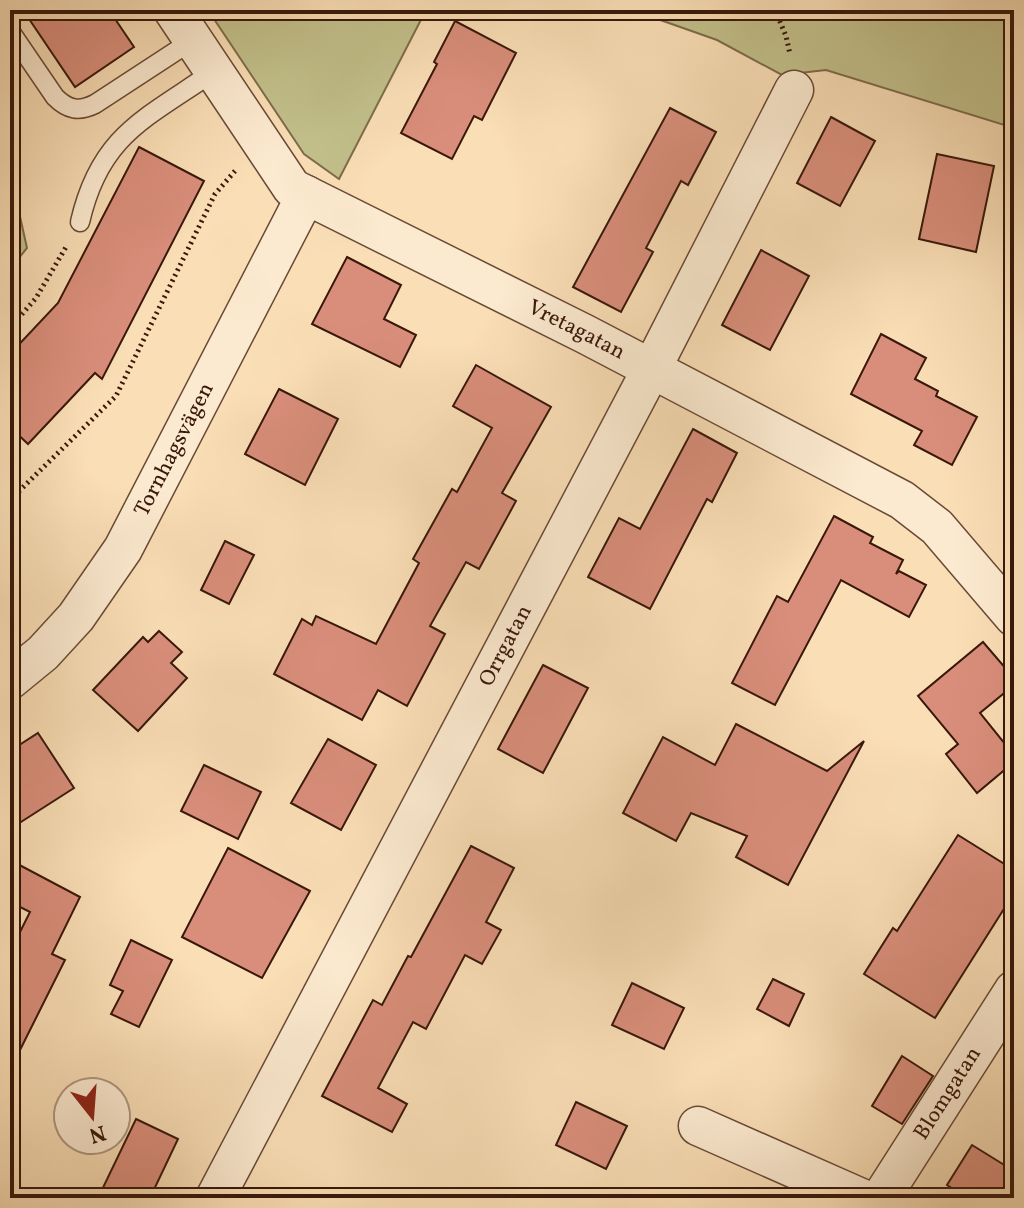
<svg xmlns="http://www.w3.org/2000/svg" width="1024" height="1208" font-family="Vollkorn,serif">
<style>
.green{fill:#c2c08b;stroke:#7e6c4b;stroke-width:2}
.building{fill:#d98e7b;stroke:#39180b;stroke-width:2}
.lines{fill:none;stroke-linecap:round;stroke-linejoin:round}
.lane-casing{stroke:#694a36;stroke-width:21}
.street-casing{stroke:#694a36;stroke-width:41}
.path{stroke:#39180b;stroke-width:5;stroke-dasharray:2 4;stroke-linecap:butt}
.lane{stroke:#fcead0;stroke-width:18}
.street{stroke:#fcead0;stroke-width:38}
.labels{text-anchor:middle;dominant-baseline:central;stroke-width:6;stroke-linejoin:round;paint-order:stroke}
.street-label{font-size:22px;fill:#39180b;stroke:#fcead0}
</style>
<rect width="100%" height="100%" fill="#fadeb6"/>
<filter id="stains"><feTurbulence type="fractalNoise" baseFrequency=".0025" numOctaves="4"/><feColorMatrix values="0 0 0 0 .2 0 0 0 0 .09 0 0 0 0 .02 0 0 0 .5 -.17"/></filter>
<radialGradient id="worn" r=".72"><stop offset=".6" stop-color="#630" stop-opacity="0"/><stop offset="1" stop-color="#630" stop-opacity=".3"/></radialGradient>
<!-- green -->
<g class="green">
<path d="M208 10H426L339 179 304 154Z"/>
<path d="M632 10H1014V128L826 70 782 75 717 40Z"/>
<path d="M15 194 27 248 10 269V205Z"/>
</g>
<!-- building -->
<g class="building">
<path d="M23 10H109L134 47 75 87Z"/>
<path d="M455 21 516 53 482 120 474 116 452 159 401 133 437 64 434 62Z"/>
<path d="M670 108 716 132 688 185 681 181 646 248 653 252 621 312 573 287Z"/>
<path d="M831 117 875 141 840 206 797 183Z"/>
<path d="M139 147 204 181 102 379 95 373 28 444 10 427V354L58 303Z"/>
<path d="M937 154 994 166 976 252 919 239Z"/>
<path d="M761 250 809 276 770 350 722 325Z"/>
<path d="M347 257 401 285 384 319 416 335 400 367 312 324Z"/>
<path d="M881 334 926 358 915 379 938 391 936 396 977 417 952 465 914 445 922 431 851 394Z"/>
<path d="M476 365 551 407 502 493 516 501 479 569 466 562 430 626 445 634 407 706 378 690 362 720 274 674 302 619 312 625 316 616 376 644 419 563 413 559 452 489 457 492 492 428 453 406Z"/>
<path d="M279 389 338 419 305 485 245 454Z"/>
<path d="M693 429 737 453 712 502 707 499 650 609 588 577 619 518 640 529Z"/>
<path d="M834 516 873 537 870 543 903 560 896 574 899 571 926 585 909 617 841 580 775 705 732 683 777 596 788 602Z"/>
<path d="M225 541 254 555 229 604 201 590Z"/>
<path d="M159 631 182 652 171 663 187 678 138 731 93 690 143 637 148 642Z"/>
<path d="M983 642 1014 678V685L980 713 1014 755V762L977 793 946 754 958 744 918 696Z"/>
<path d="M543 665 588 688 543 773 498 749Z"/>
<path d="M736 724 827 771 864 741 788 885 736 857 747 836 691 813 676 841 623 813 663 737 715 765Z"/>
<path d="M38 733 74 788 10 829V751Z"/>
<path d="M328 739 376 765 341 830 291 803Z"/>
<path d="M204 765 261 792 238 839 181 811Z"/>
<path d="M958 835 1014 870V893L935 1018 864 974 893 928 897 931Z"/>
<path d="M471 846 514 868 486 922 501 930 482 964 465 955 426 1029 413 1022 378 1088 407 1104 392 1132 322 1096 373 1000 382 1005 408 956 411 957Z"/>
<path d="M228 848 310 891 262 978 182 937Z"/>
<path d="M10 860 80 897 52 954 65 960 10 1070V952L30 912 10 902Z"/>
<path d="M131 940 172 960 139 1027 111 1014 123 991 110 985Z"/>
<path d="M773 979 804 994 789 1026 757 1009Z"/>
<path d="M632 983 684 1008 664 1049 612 1025Z"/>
<path d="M902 1056 933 1076 902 1124 872 1106Z"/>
<path d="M576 1102 627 1126 606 1169 556 1145Z"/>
<path d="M136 1119 178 1139 150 1198H98Z"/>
<path d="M972 1145 1014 1171V1198H967L947 1185Z"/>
</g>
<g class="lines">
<defs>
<g id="lane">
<path d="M10 31 55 97C68 110 79 112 95 104L193 40"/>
<path d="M80 222C100 135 145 119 213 72"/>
</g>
<g id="street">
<path id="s1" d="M173 10 292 188 585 334 902 500 937 527 1014 617"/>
<path id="s2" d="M10 680 43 653 76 617 123 549 306 195"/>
<path d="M698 1126 861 1198"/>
<path id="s3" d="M215 1198 652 368 794 90"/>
<path id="s4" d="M881 1198 1014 990"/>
</g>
</defs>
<!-- lane casing -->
<use href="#lane" class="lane-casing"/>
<!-- street casing -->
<use href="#street" class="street-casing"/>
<!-- path -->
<g class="path">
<path d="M775 10 786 36 790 54"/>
<path d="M10 205 15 194"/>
<path d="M10 328 36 298 66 247"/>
<path d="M10 500 116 396 215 194 235 171"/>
</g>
<!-- lane -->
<use href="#lane" class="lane"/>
<!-- street -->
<use href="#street" class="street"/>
</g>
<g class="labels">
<!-- street labels -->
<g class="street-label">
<text stroke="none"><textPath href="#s1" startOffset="532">Vretagatan</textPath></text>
<text stroke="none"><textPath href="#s2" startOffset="286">Tornhagsvägen</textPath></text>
<text stroke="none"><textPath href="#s3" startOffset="624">Orrgatan</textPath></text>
<text stroke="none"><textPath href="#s4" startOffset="124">Blomgatan</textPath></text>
</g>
</g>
<!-- margin -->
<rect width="1024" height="1208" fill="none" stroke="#fadeb6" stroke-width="40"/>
<rect x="12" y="12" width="1000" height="1184" fill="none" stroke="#39180b" stroke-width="4"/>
<rect x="20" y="20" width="984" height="1168" fill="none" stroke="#39180b" stroke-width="2"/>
<!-- north arrow -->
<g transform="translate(92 1116) rotate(163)"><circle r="38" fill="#fcead0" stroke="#ae9681" stroke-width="2"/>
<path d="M0-6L14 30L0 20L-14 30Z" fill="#8f2418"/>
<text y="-12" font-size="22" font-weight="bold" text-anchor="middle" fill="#39180b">N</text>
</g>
<rect width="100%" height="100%" filter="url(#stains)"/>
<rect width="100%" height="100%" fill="url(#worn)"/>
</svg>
